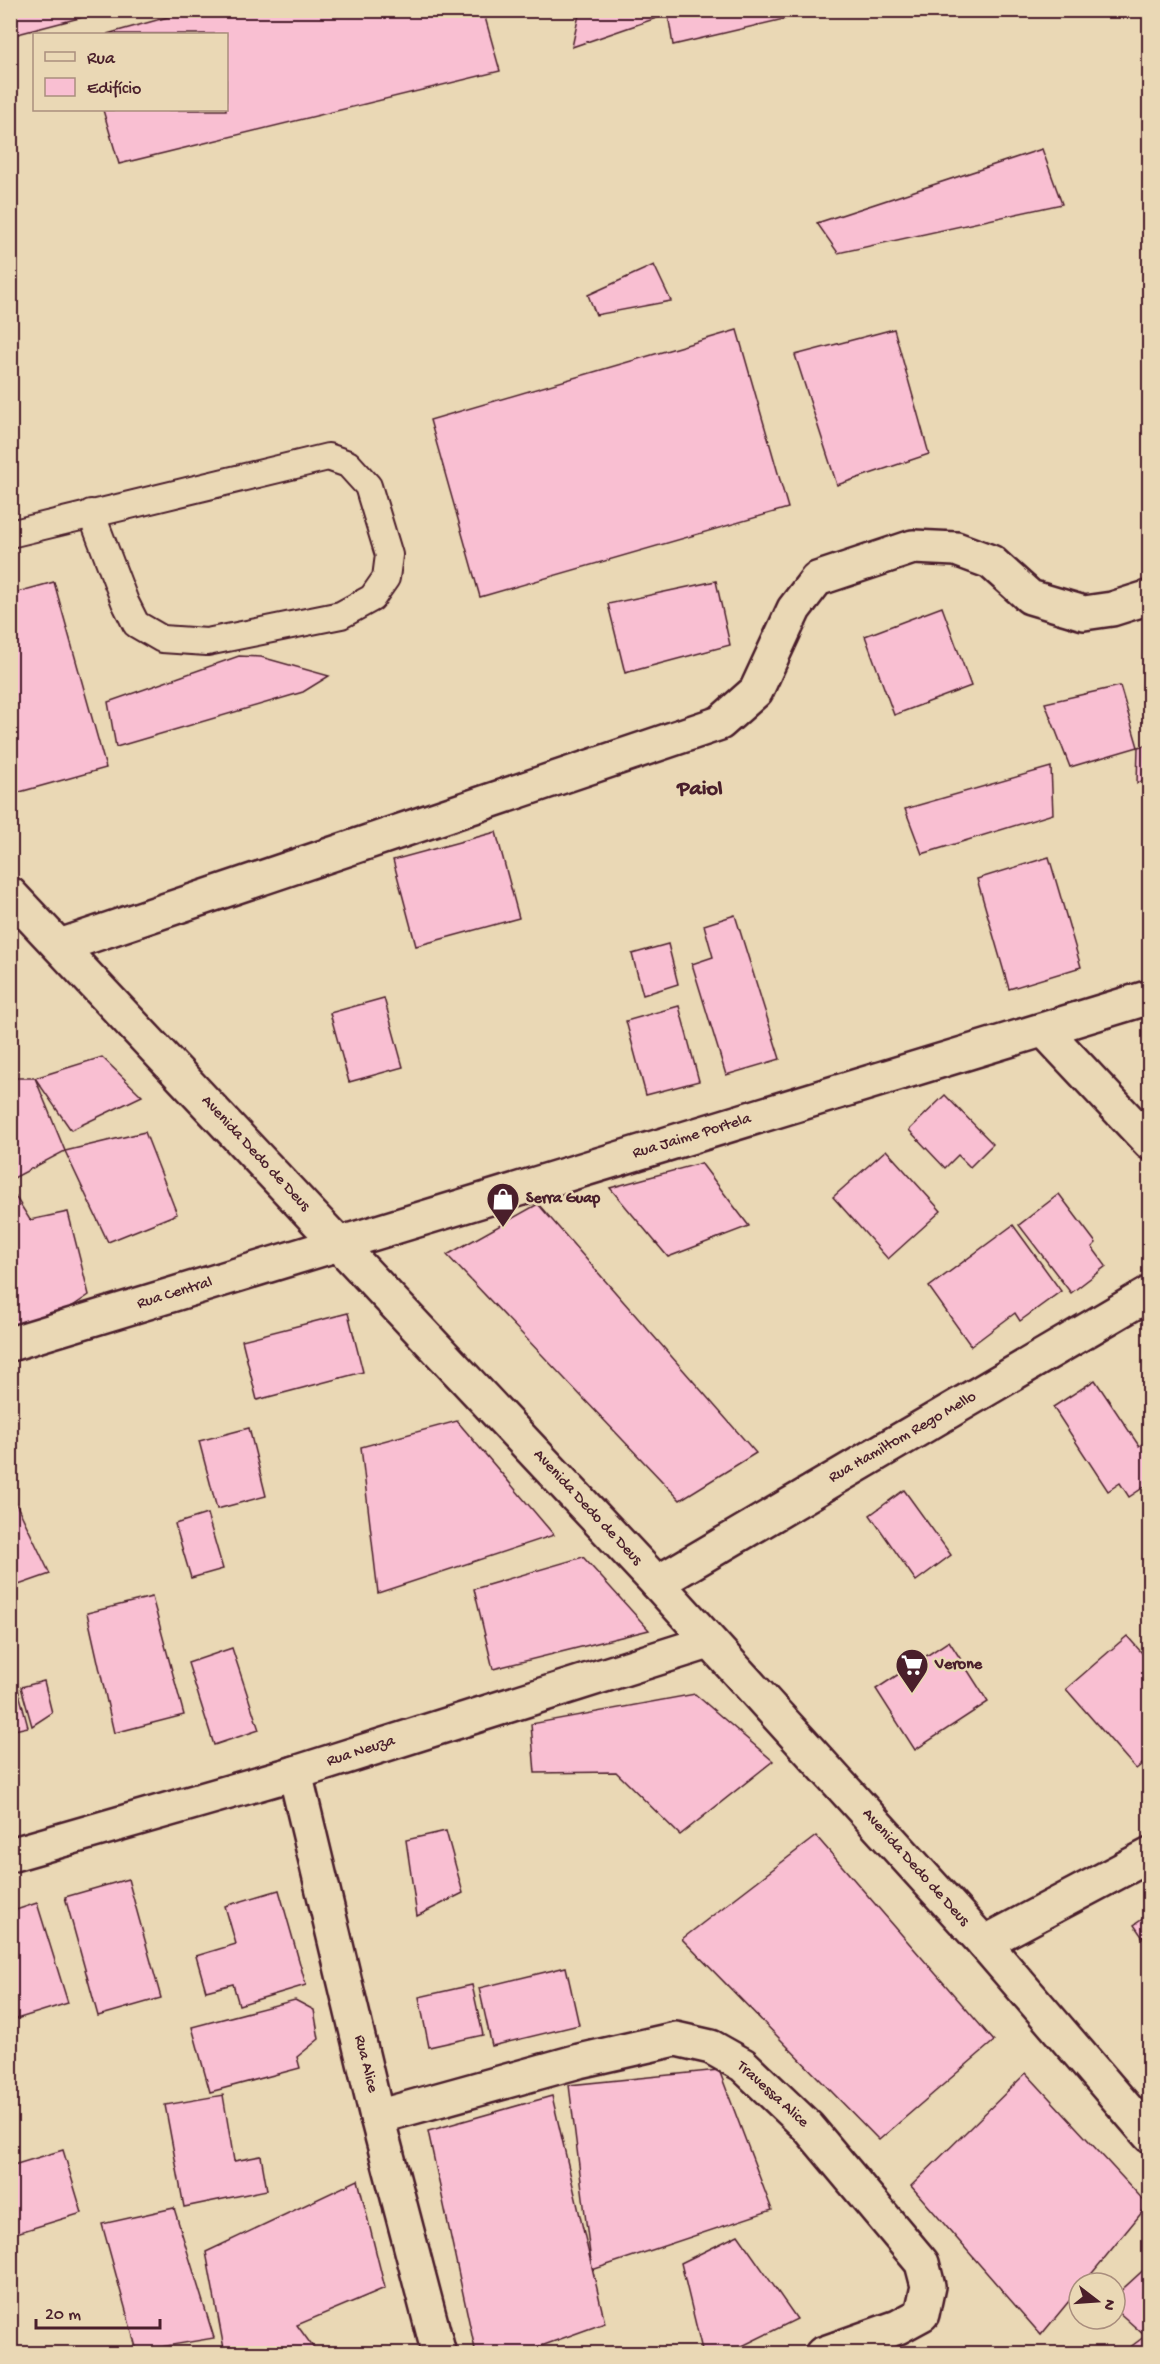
<svg xmlns="http://www.w3.org/2000/svg" width="1160" height="2364" font-family="'Gochi Hand',sans-serif">
<style>
.building{fill:#f9bfd2;stroke:#4a1f2b;stroke-width:1.5}
.lines{fill:none;stroke-linecap:round;stroke-linejoin:round}
.lane-casing{stroke:#4a1f2b;stroke-width:30}
.street-casing{stroke:#4a1f2b;stroke-width:38}
.secondary-casing{stroke:#4a1f2b;stroke-width:38}
.lane{stroke:#ead8b5;stroke-width:26}
.street{stroke:#ead8b5;stroke-width:33}
.secondary{stroke:#ead8b5;stroke-width:33}
.labels{text-anchor:middle;dominant-baseline:central;stroke-width:5;stroke-linejoin:round;paint-order:stroke}
.street-label{font-size:16px;fill:#4a1f2b;stroke:#ead8b5}
.poi-label{font-size:16px;font-weight:bold;fill:#4a1f2b;stroke:#ead8b5;text-anchor:start}
.district-label{font-size:22px;font-weight:bold;fill:#4a1f2b;stroke:#ead8b5}
</style>
<rect width="100%" height="100%" fill="#ead8b5"/>
<filter id="ink" filterUnits="userSpaceOnUse"><feTurbulence type="fractalNoise" baseFrequency=".0167" numOctaves="2"/><feDisplacementMap in="SourceGraphic" scale="12" xChannelSelector="R" yChannelSelector="G"/><feConvolveMatrix kernelMatrix="1 2 1 2 8 2 1 2 1" color-interpolation-filters="sRGB"/></filter>
<g filter="url(#ink)">
<!-- building -->
<g class="building">
<path d="M10 10H110L10 36Z"/>
<path d="M193 10H483L500 71 119 164 103 110H226V34H107Z"/>
<path d="M580 10H822L673 45 668 14 572 47Z"/>
<path d="M1042 149 1062 204 838 253 817 223Z"/>
<path d="M654 265 671 301 596 315 588 295Z"/>
<path d="M894 329 929 454 837 485 795 355Z"/>
<path d="M737 330 788 508 480 597 430 420Z"/>
<path d="M716 581 730 645 625 673 608 604Z"/>
<path d="M54 582 106 768 16 793 10 775V594Z"/>
<path d="M942 607 971 686 894 715 865 636Z"/>
<path d="M239 656 261 657 329 676 303 692 116 747 108 702Z"/>
<path d="M1120 686 1138 747 1070 767 1045 703Z"/>
<path d="M1150 744V778L1137 783 1138 747Z"/>
<path d="M1051 767 1053 814 922 854 905 809Z"/>
<path d="M496 832 519 918 416 946 393 860Z"/>
<path d="M1049 857 1081 967 1009 989 977 879Z"/>
<path d="M735 915 780 1059 726 1075 692 964 713 957 704 925Z"/>
<path d="M668 944 678 984 643 995 632 954Z"/>
<path d="M384 998 403 1067 349 1082 330 1013Z"/>
<path d="M679 1006 699 1081 646 1095 626 1021Z"/>
<path d="M102 1057 142 1096 71 1130 35 1078Z"/>
<path d="M10 1078H35L65 1151 10 1180Z"/>
<path d="M945 1095 993 1144 970 1167 958 1155 945 1168 909 1130Z"/>
<path d="M145 1132 177 1214 108 1242 65 1151Z"/>
<path d="M886 1150 941 1211 888 1259 833 1197Z"/>
<path d="M701 1163 749 1226 668 1257 610 1188Z"/>
<path d="M10 1188 30 1220 68 1212 89 1295 58 1316 10 1329Z"/>
<path d="M1059 1194 1096 1243 1092 1247 1106 1266 1071 1293 1019 1225Z"/>
<path d="M538 1204 756 1453 680 1500 447 1255Z"/>
<path d="M1013 1225 1061 1291 1020 1321 1015 1313 971 1346 929 1287Z"/>
<path d="M348 1313 363 1372 257 1400 242 1340Z"/>
<path d="M1095 1380 1139 1446 1145 1442 1150 1449V1483L1129 1497 1120 1483 1108 1491 1053 1407Z"/>
<path d="M457 1421 554 1535 378 1593 361 1447Z"/>
<path d="M249 1428 266 1496 217 1509 199 1441Z"/>
<path d="M904 1490 951 1555 916 1581 870 1515Z"/>
<path d="M10 1491 50 1574 10 1588Z"/>
<path d="M207 1514 223 1569 191 1578 175 1524Z"/>
<path d="M583 1557 649 1630 493 1669 474 1589Z"/>
<path d="M152 1597 184 1715 114 1733 87 1613Z"/>
<path d="M1127 1636 1150 1662V1758L1136 1769 1066 1689Z"/>
<path d="M949 1641 988 1702 915 1750 876 1689Z"/>
<path d="M232 1648 259 1730 214 1745 188 1663Z"/>
<path d="M10 1659 28 1727 10 1731Z"/>
<path d="M44 1681 52 1713 32 1726 21 1687Z"/>
<path d="M695 1694 773 1761 680 1835 616 1772 535 1773 531 1724Z"/>
<path d="M446 1831 463 1893 417 1916 406 1840Z"/>
<path d="M816 1836 994 2041 879 2140 682 1939Z"/>
<path d="M128 1879 161 1998 98 2016 65 1897Z"/>
<path d="M279 1890 306 1985 239 2005 233 1984 206 1991 196 1956 236 1944 225 1906Z"/>
<path d="M37 1903 68 2003 10 2021V1939L16 1937 10 1912Z"/>
<path d="M1150 1914V1934L1143 1938 1134 1925Z"/>
<path d="M566 1967 579 2025 492 2046 479 1988Z"/>
<path d="M472 1985 483 2035 429 2047 419 1997Z"/>
<path d="M295 2000 314 2010 319 2039 297 2057 300 2068 210 2092 192 2027Z"/>
<path d="M719 2070 772 2210 592 2270 569 2085Z"/>
<path d="M1026 2073 1148 2205 1084 2283H1079V2289L1041 2335 911 2186Z"/>
<path d="M223 2095 234 2161 261 2156 267 2190 184 2207 165 2105Z"/>
<path d="M552 2096 605 2323 519 2354H476L428 2131Z"/>
<path d="M63 2150 82 2213 10 2235V2166Z"/>
<path d="M358 2180 385 2288 297 2325 318 2354H225L206 2252Z"/>
<path d="M174 2208 214 2338 137 2351 102 2224Z"/>
<path d="M738 2235 797 2319 726 2354H703L681 2263Z"/>
<path d="M1150 2264V2354H1121L1145 2336 1115 2309V2296Z"/>
</g>
<g class="lines">
<defs>
<path id="lane" d="M10 534 328 457 348 464 368 486 389 555 386 578 372 598 341 615 207 642 162 639 136 624 125 602 91 513"/>
<g id="street">
<path d="M60 946 720 723 756 691 794 609 817 579 913 547 956 549 991 562 1030 597 1084 613 1112 609 1150 597"/>
<path d="M1044 1030 1150 1143"/>
<path d="M10 1344 1150 997"/>
<path d="M657 1583 1150 1293"/>
<path d="M295 1773 377 2117 439 2354"/>
<path d="M10 1855 295 1773 709 1642"/>
<path d="M984 1943 1150 1855"/>
<path d="M377 2117 579 2061 676 2039 711 2047 743 2065 808 2127 922 2263 928 2286 922 2314 898 2327 822 2354"/>
</g>
<path id="secondary" d="M10 894 657 1583 984 1943 1150 2136"/>
</defs>
<!-- lane casing -->
<use href="#lane" class="lane-casing"/>
<!-- street casing -->
<use href="#street" class="street-casing"/>
<!-- secondary casing -->
<use href="#secondary" class="secondary-casing"/>
<!-- lane -->
<use href="#lane" class="lane"/>
<!-- street -->
<use href="#street" class="street"/>
<!-- secondary -->
<use href="#secondary" class="secondary"/>
</g>
</g>
<!-- icons -->
<defs>
<symbol id="shop-pin" viewBox="-11 -11 22 30"><path d="M0 17L-7.5 6A9.5 9.5 0 1 1 7.5 6Z" fill="#4a1f2b" stroke="#ead8b5"/><path d="M-5-2.5h2.3a2.7 3.5 0 0 1 5.4 0H5L5.5 6h-11ZM-1.5-2.5h3a1.5 2.3 0 0 0-3 0Z" fill="#fff"/></symbol>
<symbol id="supermarket-pin" viewBox="-11 -11 22 30"><path d="M0 17L-7.5 6A9.5 9.5 0 1 1 7.5 6Z" fill="#4a1f2b" stroke="#ead8b5"/><path d="M-6-5.5h2.5l.6 2H6L4.5 2H-2.5L-4.4-4H-6ZM-1.5 3.2a1.3 1.3 0 1 0 .1 0ZM3 3.2a1.3 1.3 0 1 0 .1 0Z" fill="#fff"/></symbol>
</defs>
<g fill-rule="evenodd">
<use href="#shop-pin" x="484" y="1180" width="38" height="52"/>
<use href="#supermarket-pin" x="893" y="1646" width="38" height="52"/>
</g>
<g class="labels">
<!-- street labels -->
<g class="street-label">
<text transform="translate(692 1137) rotate(-17)">Rua Jaime Portela</text>
<text transform="translate(255 1154) rotate(47)">Avenida Dedo de Deus</text>
<text transform="translate(175 1294) rotate(-17)">Rua Central</text>
<text transform="translate(903 1438) rotate(-30)">Rua Hamiltom Rego Mello</text>
<text transform="translate(587 1508) rotate(47)">Avenida Dedo de Deus</text>
<text transform="translate(361 1752) rotate(-18)">Rua Neuza</text>
<text transform="translate(915 1868) rotate(48)">Avenida Dedo de Deus</text>
<text transform="translate(365 2064) rotate(76)">Rua Alice</text>
<text transform="translate(772 2095) rotate(42)">Travessa Alice</text>
</g>
<!-- poi labels -->
<g class="poi-label">
<text x="526" y="1199">Serra Guap</text>
<text x="935" y="1665">Verone</text>
</g>
<!-- district labels -->
<g class="district-label">
<text x="700" y="790">Paiol</text>
</g>
</g>
<!-- margin -->
<rect width="1160" height="2364" fill="none" stroke="#ead8b5" stroke-width="36"/>
<rect x="18" y="18" width="1124" height="2328" fill="none" stroke="#4a1f2b" stroke-width="2" filter="url(#ink)"/>
<!-- legend -->
<rect x="33" y="33" width="195" height="78" fill="#ead8b5" stroke="#aa8e7e" stroke-width="1.5"/>
<rect x="45" y="52" width="30" height="9" fill="#ead8b5" stroke="#aa8e7e" stroke-width="1.5"/>
<text x="87" y="63" font-size="18" fill="#4a1f2b">Rua</text>
<rect x="45" y="78" width="30" height="18" fill="#f9bfd2" stroke="#aa8e7e" stroke-width="1.5"/>
<text x="87" y="93" font-size="18" fill="#4a1f2b">Edifício</text>
<!-- north arrow -->
<g transform="translate(1097 2301) rotate(107)"><circle r="28" fill="#ead8b5" stroke="#aa8e7e" stroke-width="1.5"/>
<path d="M0-4.5L10 22L0 15L-10 22Z" fill="#4a1f2b"/>
<text y="-9" font-size="16" font-weight="bold" text-anchor="middle" fill="#4a1f2b">N</text>
</g>
<!-- scale -->
<path d="M36 2319v9h124v-9" fill="none" stroke="#4a1f2b" stroke-width="3"/>
<text x="45" y="2319" font-size="18" fill="#4a1f2b" stroke="#ead8b5" stroke-width="4.5" paint-order="stroke">20 m</text>
</svg>
